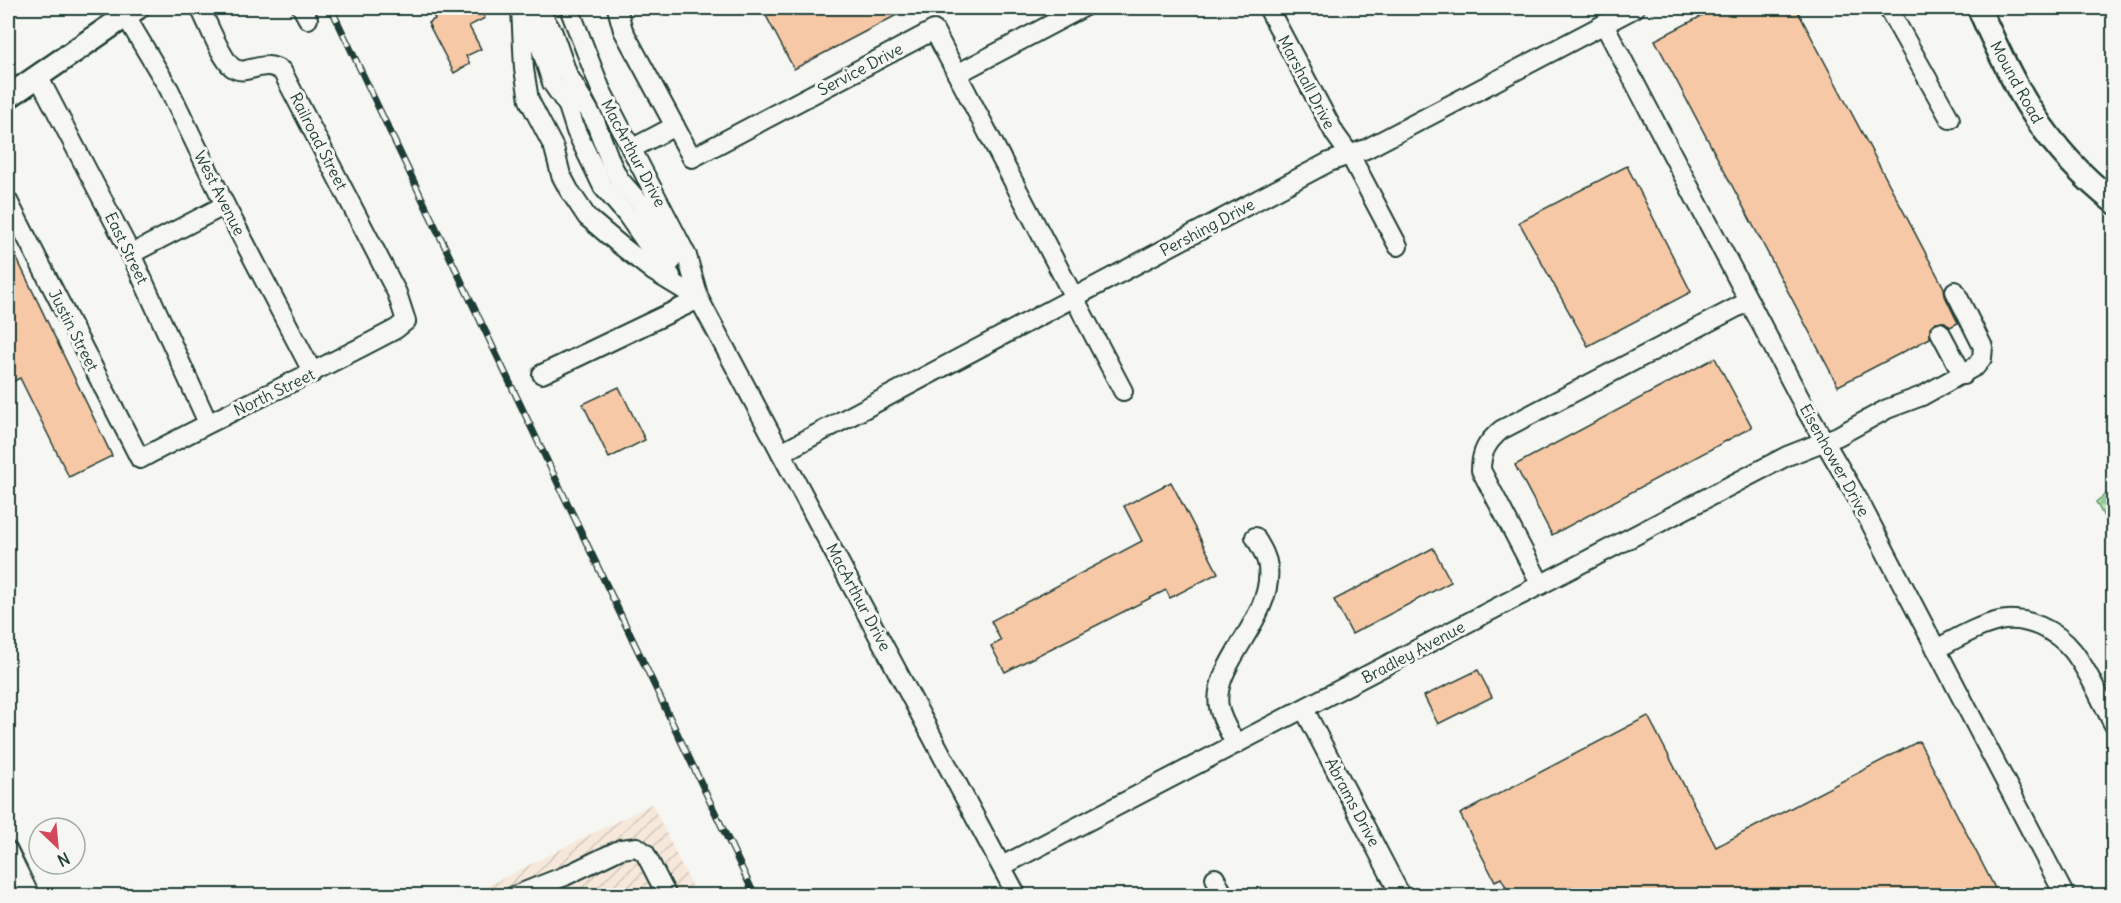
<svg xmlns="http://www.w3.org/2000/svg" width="2121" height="903" font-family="Delius,sans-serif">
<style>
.industrial{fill:url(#industrial-furrows)}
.forest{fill:url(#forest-firs);stroke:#669371;stroke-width:1.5}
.building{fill:#f7c8a6;stroke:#1f3d34;stroke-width:1.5}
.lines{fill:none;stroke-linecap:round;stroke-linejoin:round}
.minor-casing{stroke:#1f3d34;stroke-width:22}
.major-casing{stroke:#1f3d34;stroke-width:27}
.minor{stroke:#f6f6f2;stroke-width:18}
.major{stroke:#f6f6f2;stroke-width:22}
.rail-casing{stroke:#1f3d34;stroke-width:7}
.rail{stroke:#f6f6f2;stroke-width:4.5;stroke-dasharray:14;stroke-linecap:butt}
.labels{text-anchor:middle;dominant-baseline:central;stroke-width:6;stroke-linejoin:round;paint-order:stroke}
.street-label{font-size:16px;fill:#1f3d34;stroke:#f6f6f2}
</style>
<defs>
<pattern id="industrial-furrows" width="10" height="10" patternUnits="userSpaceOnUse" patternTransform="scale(1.5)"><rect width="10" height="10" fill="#f6e8db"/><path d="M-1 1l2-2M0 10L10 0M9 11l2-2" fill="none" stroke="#d2c8bd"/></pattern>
<pattern id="forest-firs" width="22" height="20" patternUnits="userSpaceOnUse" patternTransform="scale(1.5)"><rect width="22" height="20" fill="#aee9ae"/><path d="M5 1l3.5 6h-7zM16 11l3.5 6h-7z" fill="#95c996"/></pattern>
</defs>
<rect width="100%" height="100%" fill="#f6f6f2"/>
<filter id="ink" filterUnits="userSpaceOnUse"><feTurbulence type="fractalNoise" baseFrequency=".0167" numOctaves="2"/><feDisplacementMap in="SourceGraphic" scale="12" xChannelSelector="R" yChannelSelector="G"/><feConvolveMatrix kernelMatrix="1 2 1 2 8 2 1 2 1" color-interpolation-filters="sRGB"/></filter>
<g filter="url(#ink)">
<!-- industrial -->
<path class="industrial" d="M652 804 696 895 467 896Z"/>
<!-- forest -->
<path class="forest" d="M2113 488V534L2096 502Z"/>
<!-- building -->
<g class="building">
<path d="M429 8H479L485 18 469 26 481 49 466 56 470 64 454 73 428 23 435 19Z"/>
<path d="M762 8H910L794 69Z"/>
<path d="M1717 8H1796L1944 288 1945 296 1958 323 1950 327 1945 322H1935L1930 327V338L1838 386 1655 40Z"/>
<path d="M1627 166 1691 292 1588 346 1519 222Z"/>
<path d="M8 240 112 456 69 477 20 378 8 384Z"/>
<path d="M1715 358 1752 427 1552 535 1515 465Z"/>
<path d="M619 387 645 440 609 458 583 404Z"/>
<path d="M1171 482 1218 573 1170 598 1166 590 1005 672 991 646 1001 641 991 621 1142 541 1124 506Z"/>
<path d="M1433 548 1451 582 1352 634 1334 600Z"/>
<path d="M1478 670 1492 697 1438 724 1424 696Z"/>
<path d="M1648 716 1716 847 1919 741 1999 896H1511L1501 878 1495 881 1460 814Z"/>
</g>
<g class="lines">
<defs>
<g id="minor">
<path d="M302 8 308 19"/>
<path d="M521 8 524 69 529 100 554 148 561 175 569 190 587 217 620 245 653 271 699 299"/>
<path d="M538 8 553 33 567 73 595 121 611 163 619 179 641 204 671 262"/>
<path d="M569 8 601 90 687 256 699 299 1017 896"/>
<path d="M617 8 623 30 692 158 934 30 1123 391"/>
<path d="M1268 8 1335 134 1350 155 1398 246"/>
<path d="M1888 8 1950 119"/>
<path d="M526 12 537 36 552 83 568 106 576 131 603 187 627 215 661 264 671 276"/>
<path d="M125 15 169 89 225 205 313 373"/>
<path d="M1604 24 1805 408 1859 501 2065 896"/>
<path d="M957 74 1082 8"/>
<path d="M38 76 131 254 208 423"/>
<path d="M631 149 675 126"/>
<path d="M8 201 140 459C224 414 312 374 396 329L406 321 397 293 282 71C268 62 261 67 246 70 241 71 236 70 232 67 221 58 207 21 200 8"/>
<path d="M131 254 225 205"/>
<path d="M1940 332 1963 375"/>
<path d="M542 374 699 299"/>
<path d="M781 453 1329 162 1366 149 1635 8"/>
<path d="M1541 585 1481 470C1481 452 1487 442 1501 430L1749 301"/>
<path d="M1936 649C1956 639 1977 626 1999 621 2026 615 2057 631 2073 651 2090 673 2101 701 2114 725"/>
<path d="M1304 709 1401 896"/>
<path d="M1236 744C1230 733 1221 720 1219 707 1211 664 1274 619 1268 567 1267 556 1260 546 1255 537"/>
<path d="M8 851 30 896"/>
<path d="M1002 866 1787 456 1838 436 1887 409 1922 396 1976 366 1982 358 1983 347 1955 291"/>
<path d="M1215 878 1224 896"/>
<path d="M514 896 565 876 621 849 637 847 645 853 667 896"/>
</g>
<g id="major">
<path d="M1979 8C2013 86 2044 147 2114 202"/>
<path d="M8 97 137 8"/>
</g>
</defs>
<!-- minor casing -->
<use href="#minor" class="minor-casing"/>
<!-- major casing -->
<use href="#major" class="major-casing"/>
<!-- minor -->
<use href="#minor" class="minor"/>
<!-- major -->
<use href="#major" class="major"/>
<defs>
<path id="rail" d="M331 8 755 896"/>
</defs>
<!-- rail casing -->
<use href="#rail" class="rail-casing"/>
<!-- rail -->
<use href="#rail" class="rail"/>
</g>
</g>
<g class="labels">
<!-- street labels -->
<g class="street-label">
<text transform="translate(860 69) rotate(-28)">Service Drive</text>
<text transform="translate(1307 82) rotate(62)">Marshall Drive</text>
<text transform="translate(2017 82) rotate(61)">Mound Road</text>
<text transform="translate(319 141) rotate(63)">Railroad Street</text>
<text transform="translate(634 153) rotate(62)">MacArthur Drive</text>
<text transform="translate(220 193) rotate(63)">West Avenue</text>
<text transform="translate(1207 227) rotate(-28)">Pershing Drive</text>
<text transform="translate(127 248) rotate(64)">East Street</text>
<text transform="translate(74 330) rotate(63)">Justin Street</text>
<text transform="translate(274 392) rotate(-26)">North Street</text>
<text transform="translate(1835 460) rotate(61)">Eisenhower Drive</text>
<text transform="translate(859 597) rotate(62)">MacArthur Drive</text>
<text transform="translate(1413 652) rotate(-28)">Bradley Avenue</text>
<text transform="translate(1353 802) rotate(62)">Abrams Drive</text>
</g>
</g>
<!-- margin -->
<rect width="2121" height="903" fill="none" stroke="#f6f6f2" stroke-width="30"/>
<rect x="15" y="15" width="2091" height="873" fill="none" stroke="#1f3d34" stroke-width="2" filter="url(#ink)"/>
<!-- north arrow -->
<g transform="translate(57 846) rotate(154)"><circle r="28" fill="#f6f6f2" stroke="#a0aca6" stroke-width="1.5"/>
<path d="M0-4.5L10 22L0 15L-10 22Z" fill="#d1495b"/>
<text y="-9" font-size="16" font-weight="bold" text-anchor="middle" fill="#1f3d34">N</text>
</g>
</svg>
